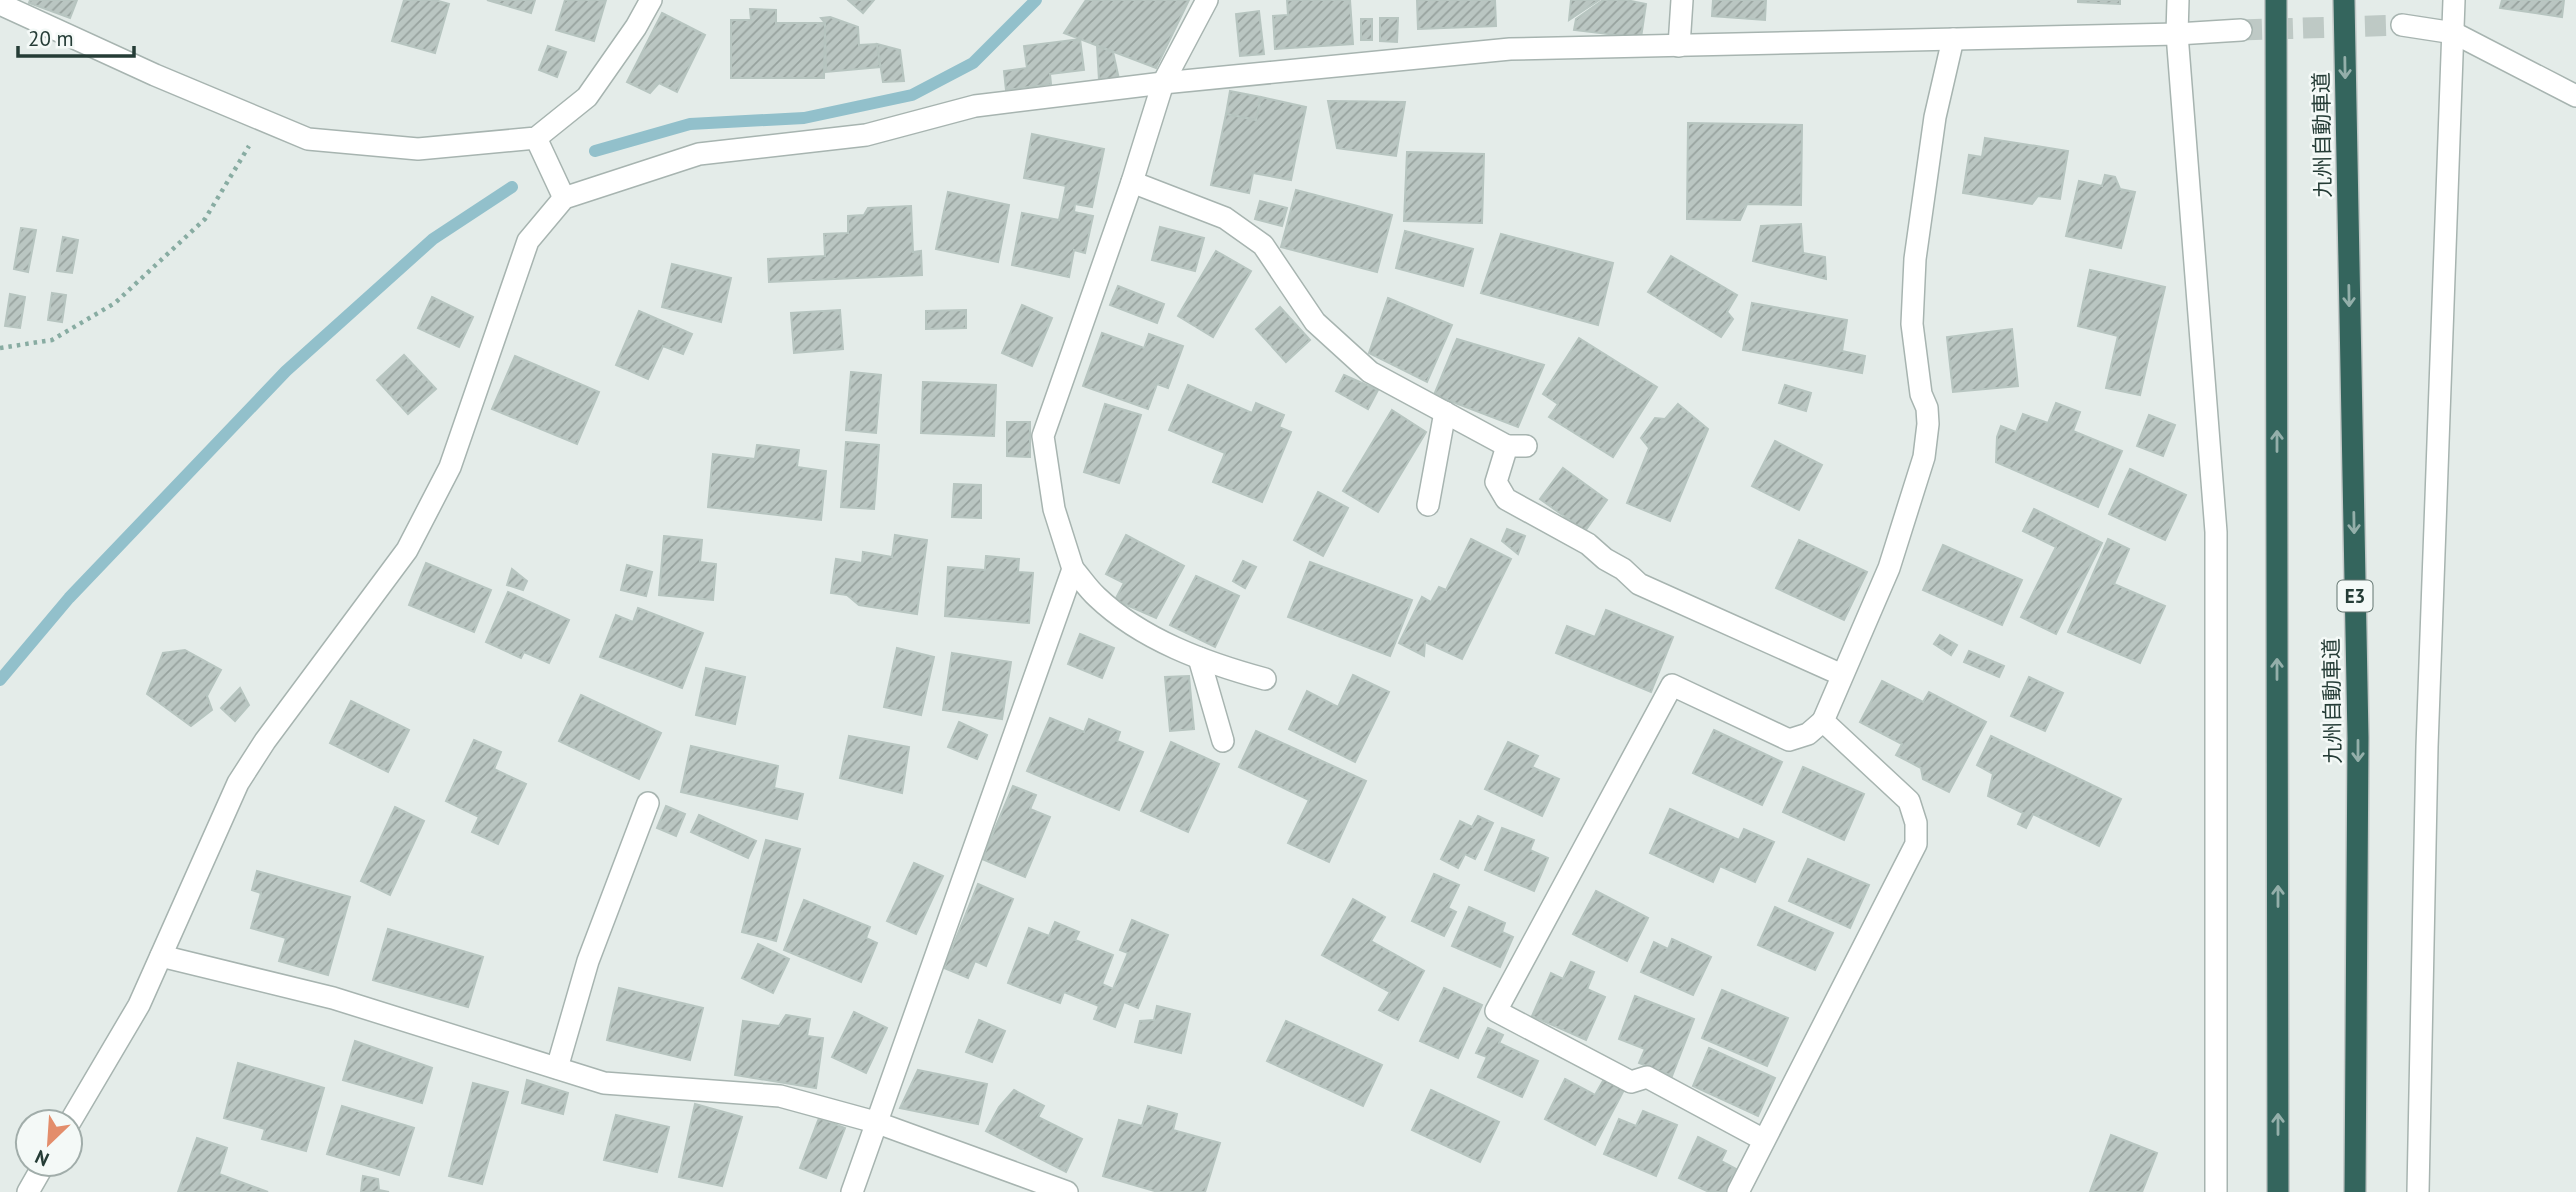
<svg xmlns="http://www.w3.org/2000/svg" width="2576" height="1192" font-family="'PT Sans','Noto Sans JP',sans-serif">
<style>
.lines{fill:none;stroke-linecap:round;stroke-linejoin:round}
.stream{stroke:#92c0cb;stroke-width:12}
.building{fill:url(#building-hatch);stroke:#b7c5c0;stroke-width:2}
.minor-tunnel{stroke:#bec9c5;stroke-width:21;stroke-dasharray:21 10;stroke-linecap:butt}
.minor-casing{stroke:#a7b4b0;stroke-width:24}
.highway-casing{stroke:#c2c8c7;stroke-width:24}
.path{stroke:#88aca2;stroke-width:4.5;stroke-dasharray:3.5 5;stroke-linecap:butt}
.minor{stroke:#fff;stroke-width:21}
.highway{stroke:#34655d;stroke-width:21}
.oneway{stroke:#94afaa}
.labels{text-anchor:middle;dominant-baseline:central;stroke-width:5;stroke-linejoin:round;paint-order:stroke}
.shield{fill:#f4f9f7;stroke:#637570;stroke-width:2}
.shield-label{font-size:19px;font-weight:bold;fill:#253c36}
.street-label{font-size:21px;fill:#253c36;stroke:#f4f9f7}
</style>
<defs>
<pattern id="building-hatch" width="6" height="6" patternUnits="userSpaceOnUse" patternTransform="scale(1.75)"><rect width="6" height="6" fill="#bac6c2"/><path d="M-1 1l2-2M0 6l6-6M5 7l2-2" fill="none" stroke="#97a29e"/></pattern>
</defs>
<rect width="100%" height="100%" fill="#e4ece9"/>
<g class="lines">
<!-- stream -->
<g class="stream">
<path d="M595 151 690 124 804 118 912 95 973 63 1036 0"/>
<path d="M0 680 69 598 286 371 433 239 512 187"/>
</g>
</g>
<!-- building -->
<g class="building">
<path d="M30 0H77L70 18 29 3Z"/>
<path d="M404 0H435L449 4 435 53 392 41Z"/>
<path d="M487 0H535L531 13Z"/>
<path d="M565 0H606L594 41 556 30Z"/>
<path d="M848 0H874L863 13Z"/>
<path d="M1086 0H1189L1156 68 1064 33Z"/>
<path d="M1287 0H1350L1353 44 1275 49 1273 16 1288 15Z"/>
<path d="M1417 0H1495L1496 26 1418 29Z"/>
<path d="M1571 0H1599L1569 20Z"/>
<path d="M1603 0H1626L1646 4 1641 38 1574 30 1576 19Z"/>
<path d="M1713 0H1766L1765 20 1712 16Z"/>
<path d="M2078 0H2120V4L2078 2Z"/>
<path d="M2502 0H2564L2562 17 2500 8Z"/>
<path d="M750 9 776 10V23H825L824 78H731V20H751Z"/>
<path d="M1259 11 1264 54 1240 56 1236 14Z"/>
<path d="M662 13 705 35 677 92 659 83 650 93 627 82Z"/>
<path d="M830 17 858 27 859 45 877 44 880 67 826 72 825 23 821 18Z"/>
<path d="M1380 18H1398L1397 42 1380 41Z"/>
<rect x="1361" y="19" width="11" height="21"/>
<path d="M1080 39 1084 70 1050 74 1051 84 1006 90 1004 71 1027 68 1024 46Z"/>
<path d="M877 44 900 50 904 81 883 82Z"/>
<path d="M548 46 566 52 557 77 539 70Z"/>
<path d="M1097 46 1113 52 1119 79 1099 80Z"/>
<path d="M1230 91 1261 97 1256 120 1226 114Z"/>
<path d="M1261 97 1306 107 1291 180 1253 173 1249 193 1211 185 1226 114 1256 120Z"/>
<path d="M1328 101 1405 102 1396 156 1337 148Z"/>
<path d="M1688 123 1802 125 1801 205 1747 204 1740 220 1687 219Z"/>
<path d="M1032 134 1104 149 1092 207 1075 204 1074 212 1093 216 1085 253 1074 250 1069 277 1012 265 1022 213 1059 220 1066 186 1024 178Z"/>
<path d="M1985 138 2068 151 2060 199 2038 196 2032 204 1963 193 1969 155 1982 157Z"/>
<path d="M1407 152 1484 154 1482 223 1404 221Z"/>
<path d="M2105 175 2115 177 2120 189 2135 192 2121 248 2066 236 2079 181 2102 186Z"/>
<path d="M1296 190 1392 215 1377 272 1281 247Z"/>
<path d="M948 192 1009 205 998 262 936 249Z"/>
<path d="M1260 201 1287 208 1282 226 1255 219Z"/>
<path d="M911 206 913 252 921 251 922 275 769 282 768 259 825 256 824 234 848 233V216L864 215 868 208Z"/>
<path d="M1801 224 1803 253 1825 257 1826 279 1753 261 1761 226Z"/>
<path d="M1160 227 1204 238 1195 271 1152 260Z"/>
<path d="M21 228 36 230 28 272 14 269Z"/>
<path d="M1405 231 1473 249 1463 286 1396 268Z"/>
<path d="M1501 234 1613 263 1598 325 1481 293Z"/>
<path d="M63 237 78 240 72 273 57 271Z"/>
<path d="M1216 251 1251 271 1213 337 1178 316Z"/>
<path d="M1671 256 1737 295 1727 312 1733 319 1721 337 1648 292Z"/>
<path d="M672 264 731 278 721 322 662 307Z"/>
<path d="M2090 270 2165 287 2140 395 2106 388 2118 336 2078 326Z"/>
<path d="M1118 286 1164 304 1157 323 1110 305Z"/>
<path d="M52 293 66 295 62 322 48 320Z"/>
<path d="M10 294 25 297 20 328 5 326Z"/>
<path d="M432 297 473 317 459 347 418 328Z"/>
<path d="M1388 298 1452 325 1427 382 1369 353Z"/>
<path d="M1752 303 1847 320 1842 351 1865 356 1862 373 1743 350Z"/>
<path d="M1022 305 1052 318 1032 366 1002 353Z"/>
<path d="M1280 307 1310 340 1286 362 1256 329Z"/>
<path d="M840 310 843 349 794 353 791 313Z"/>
<path d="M966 310V328L926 329V311Z"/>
<path d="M639 311 692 334 683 354 663 346 648 379 616 365Z"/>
<path d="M2012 329 2018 386 1953 392 1947 337Z"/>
<path d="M1102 333 1144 348 1149 334 1183 346 1168 388 1157 384 1148 409 1083 386Z"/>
<path d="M1579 338 1657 387 1613 457 1549 417 1558 404 1543 394Z"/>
<path d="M1457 339 1544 365 1518 427 1434 395Z"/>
<path d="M404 355 436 389 408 414 377 380Z"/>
<path d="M515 356 599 392 577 444 492 409Z"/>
<path d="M851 372 881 375 876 433 846 430Z"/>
<path d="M1344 375 1378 390 1368 409 1336 391Z"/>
<path d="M923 382 996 385 994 436 921 433Z"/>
<path d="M1188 385 1252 413 1256 403 1284 415 1279 427 1291 432 1262 502 1213 482 1225 453 1169 430Z"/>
<path d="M1785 385 1811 393 1806 411 1779 403Z"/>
<path d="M2056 403 2080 412 2073 431 2122 451 2098 507 1996 462 1997 437 2001 426 2016 432 2023 414 2048 423Z"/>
<path d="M1105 404 1141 415 1119 483 1084 472Z"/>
<path d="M1678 404 1708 429 1670 521 1627 503 1649 448 1641 438 1655 418 1665 419Z"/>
<path d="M1392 410 1426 432 1378 512 1343 491Z"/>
<path d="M2149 415 2175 425 2163 456 2137 446Z"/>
<path d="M1007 422H1030V457L1007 456Z"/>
<path d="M1775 441 1822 465 1799 510 1752 486Z"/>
<path d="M846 442 879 445 874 509 841 507Z"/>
<path d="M757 445 799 450 797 467 826 471 821 520 708 507 713 454 755 459Z"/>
<path d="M1563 468 1607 500 1585 531 1540 499Z"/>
<path d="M2130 469 2186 495 2165 540 2109 514Z"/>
<path d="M954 484 981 485V518L952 517Z"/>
<path d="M1318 492 1348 508 1323 556 1294 540Z"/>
<path d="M2034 509 2102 543 2056 634 2021 617 2056 547 2023 531Z"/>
<path d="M1507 529 1525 536 1518 554 1502 541Z"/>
<path d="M895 535 927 540 917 614 859 605 847 595 831 593 836 559 862 563 863 552 892 557Z"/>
<path d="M1126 535 1184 566 1156 618 1115 600 1124 583 1106 574Z"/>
<path d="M664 536 702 540 700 562 716 564 713 600 659 595Z"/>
<path d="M1471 539 1511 559 1462 659 1425 642 1424 656 1399 643 1422 597 1431 602 1439 587 1446 590Z"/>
<path d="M2108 539 2129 549 2114 584 2165 606 2140 663 2068 632Z"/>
<path d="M1799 540 1867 572 1844 620 1776 588Z"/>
<path d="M1943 545 2022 580 2002 625 1923 590Z"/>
<path d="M986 556 1019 559 1018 572 1033 573 1029 623 945 616 948 567 985 570Z"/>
<path d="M1243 561 1256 567 1245 588 1233 581Z"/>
<path d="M1310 562 1412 600 1390 656 1288 617Z"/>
<path d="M426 563 491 590 474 632 409 605Z"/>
<path d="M627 565 652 572 646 596 621 590Z"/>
<path d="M512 569 527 581 523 590 507 585Z"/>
<path d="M1196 576 1239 596 1215 647 1170 625Z"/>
<path d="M508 592 569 620 549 663 524 652 521 658 486 642Z"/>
<path d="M638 608 703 633 682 688 600 657 616 615 633 622Z"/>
<path d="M1606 610 1673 637 1651 692 1556 653 1567 626 1595 637Z"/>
<path d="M1080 634 1114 648 1102 678 1068 664Z"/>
<path d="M1940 635 1957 645 1951 655 1934 644Z"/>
<path d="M897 648 934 657 921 715 884 707Z"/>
<path d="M185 650 221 670 207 696 212 710 191 726 147 694 163 653Z"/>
<path d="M1969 651 2004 666 1999 677 1964 662Z"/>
<path d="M952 653 1011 662 1002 719 943 710Z"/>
<path d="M706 668 745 677 735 724 696 715Z"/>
<path d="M1353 675 1389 692 1355 762 1289 729 1307 691 1338 707Z"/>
<path d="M1189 676 1194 729 1170 731 1165 677Z"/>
<path d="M2029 677 2063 693 2045 731 2011 716Z"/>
<path d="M1882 681 1923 702 1929 692 1986 722 1949 792 1923 779 1921 768 1896 755 1902 744 1860 722Z"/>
<path d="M240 688 249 705 235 721 221 708Z"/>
<path d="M581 695 661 733 639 779 559 741Z"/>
<path d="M351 701 409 730 388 772 330 743Z"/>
<path d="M1050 718 1084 732 1089 719 1120 732 1117 741 1143 752 1119 810 1027 771Z"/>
<path d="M959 722 987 735 977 759 948 747Z"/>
<path d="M1714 730 1782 762 1762 805 1693 773Z"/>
<path d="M1256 731 1366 781 1329 862 1288 843 1309 800 1239 767Z"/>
<path d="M849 736 909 747 902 793 840 778Z"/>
<path d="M1991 736 2121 799 2099 846 2033 814 2026 828 2018 824 2023 813 1988 796 1993 774 1977 765Z"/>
<path d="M474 740 501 752 494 769 526 784 498 844 472 832 479 817 446 801Z"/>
<path d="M1171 742 1219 764 1188 832 1141 811Z"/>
<path d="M1508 742 1538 756 1532 767 1559 779 1542 816 1485 789Z"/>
<path d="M691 746 778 766 774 788 803 794 797 819 681 792Z"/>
<path d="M1803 767 1864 794 1844 840 1783 812Z"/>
<path d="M1013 786 1036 795 1030 809 1050 817 1025 877 982 859Z"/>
<path d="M666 806 685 814 676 836 657 828Z"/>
<path d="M395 807 424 821 390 895 361 881Z"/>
<path d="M1670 809 1739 840 1744 829 1774 842 1755 882 1720 866 1713 882 1650 853Z"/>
<path d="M699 815 756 841 748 858 691 832Z"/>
<path d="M1478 816 1493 823 1475 859 1465 854 1458 868 1441 859 1460 821 1472 827Z"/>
<path d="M1502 828 1534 840 1530 850 1548 858 1534 891 1485 870Z"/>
<path d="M766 840 800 849 776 941 742 932Z"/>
<path d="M1808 859 1869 885 1850 928 1789 901Z"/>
<path d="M914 863 943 876 916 934 887 921Z"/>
<path d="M257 871 350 897 328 975 279 961 286 938 251 928 261 893 252 890Z"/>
<path d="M1434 874 1459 885 1448 908 1456 912 1444 936 1412 921Z"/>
<path d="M978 884 1013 899 986 966 975 961 968 978 944 968Z"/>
<path d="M1596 891 1648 918 1627 961 1573 934Z"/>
<path d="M1353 899 1385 917 1371 941 1424 971 1398 1020 1379 1010 1390 992 1322 955Z"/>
<path d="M804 900 870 927 866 938 877 943 861 982 784 950Z"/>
<path d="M1469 907 1505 923 1502 932 1513 937 1500 967 1452 946Z"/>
<path d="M1775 907 1833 933 1815 970 1758 945Z"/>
<path d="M1132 920 1168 935 1138 1008 1124 1002 1115 1027 1094 1019 1099 1006 1064 992 1060 1003 1008 983 1029 928 1049 936 1055 922 1079 932 1075 940 1113 955 1102 984 1113 989 1128 953 1120 950Z"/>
<path d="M388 929 483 957 468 1007 373 980Z"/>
<path d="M1672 939 1711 957 1693 995 1641 972 1654 942 1668 949Z"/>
<path d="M758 944 789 959 773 993 742 978Z"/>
<path d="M1571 962 1594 972 1587 989 1605 997 1586 1040 1532 1016 1551 973 1563 979Z"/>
<path d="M619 988 703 1008 690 1060 607 1040Z"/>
<path d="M1444 988 1482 1005 1458 1058 1420 1041Z"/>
<path d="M1722 990 1788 1018 1767 1066 1702 1038Z"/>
<path d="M1635 996 1694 1019 1672 1076 1639 1063 1645 1049 1619 1039Z"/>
<path d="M1157 1006 1190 1014 1181 1053 1135 1042 1140 1021 1154 1020Z"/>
<path d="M854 1012 887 1028 866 1073 832 1057Z"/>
<path d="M786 1015 810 1019 807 1036 823 1038 816 1088 735 1075 743 1021 779 1026Z"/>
<path d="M979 1020 1005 1031 992 1062 966 1052Z"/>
<path d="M1286 1021 1382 1065 1363 1106 1267 1061Z"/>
<path d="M1488 1028 1503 1035 1499 1043 1538 1061 1522 1097 1478 1077 1487 1057 1476 1053Z"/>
<path d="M355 1041 432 1068 422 1103 343 1080Z"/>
<path d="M1709 1048 1775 1078 1758 1116 1693 1086Z"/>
<path d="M238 1063 324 1088 306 1151 262 1139 265 1129 224 1118Z"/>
<path d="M918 1070 987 1084 978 1124 900 1108Z"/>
<path d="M1565 1079 1595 1095 1604 1079 1624 1090 1595 1145 1545 1119Z"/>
<path d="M527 1080 568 1093 563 1114 522 1103Z"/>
<path d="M473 1083 508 1092 482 1184 449 1176Z"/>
<path d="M1014 1090 1044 1106 1038 1117 1082 1139 1066 1172 986 1131 999 1107Z"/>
<path d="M1431 1090 1499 1122 1480 1162 1412 1130Z"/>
<path d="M695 1104 742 1117 722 1186 679 1177Z"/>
<path d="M342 1106 414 1128 399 1175 327 1154Z"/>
<path d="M1148 1106 1177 1114 1173 1130 1220 1143 1205 1192H1158L1103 1176 1119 1120 1142 1126Z"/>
<path d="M1643 1111 1677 1125 1656 1176 1604 1154 1619 1119 1636 1126Z"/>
<path d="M616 1115 669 1127 657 1172 604 1160Z"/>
<path d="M819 1118 845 1128 826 1178 800 1168Z"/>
<path d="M2111 1135 2157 1153 2142 1192H2090Z"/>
<path d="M1698 1137 1726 1151 1721 1161 1736 1169 1725 1192H1709L1679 1178Z"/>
<path d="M197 1138 227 1148 219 1174 268 1192H178Z"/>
<path d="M363 1176 378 1179 379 1190 389 1192H361Z"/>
</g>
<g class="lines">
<!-- minor-tunnel -->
<path class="minor-tunnel" d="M2241 30 2402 25"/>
<defs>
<g id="minor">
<path d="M2178 0 2177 34 2216 532V1192"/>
<path d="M0 4 155 75 308 139 418 149 536 138 587 97 636 27 651 0"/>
<path d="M2402 25 2454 33 2576 96"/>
<path d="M1679 46 1682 0"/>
<path d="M536 138 564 198"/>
<path d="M1132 182 1225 218 1263 245 1315 322 1370 372 1507 446"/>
<path d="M1526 446H1507L1496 482 1506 499 1588 544 1605 559 1623 569 1639 584 1842 675"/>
<path d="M1428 505 1445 412"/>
<path d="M1073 569C1081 578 1088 589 1097 597 1142 640 1206 663 1265 679"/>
<path d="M1199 658 1223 741"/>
<path d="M161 956 333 998 604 1083 780 1096 875 1122 1067 1192"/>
<path d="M557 1068 588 961 648 803"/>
<path d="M70 1122 139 1005 238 783 265 741 407 550 450 467 528 241 564 198 699 154 866 135 975 106 1163 83 1510 49 2177 34 2241 30"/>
<path d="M1764 1140 1647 1077 1631 1082 1496 1011 1672 685 1789 740 1808 734 1823 721"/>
<path d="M28 1192 44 1164"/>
<path d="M852 1192 1073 569 1054 509 1043 436 1132 182 1163 83 1207 0"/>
<path d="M1738 1192 1916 844V823L1909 801 1823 721 1889 568 1924 457 1928 424 1927 408 1921 394 1912 324 1915 259 1935 117 1953 39"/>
<path d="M2418 1192 2427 747 2454 0"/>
</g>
<g id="highway">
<path d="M2276 0 2278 1192"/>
<path d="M2344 0 2358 738 2355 1192"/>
</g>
</defs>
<!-- minor casing -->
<use href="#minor" class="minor-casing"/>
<!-- highway casing -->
<use href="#highway" class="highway-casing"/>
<!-- path -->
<path class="path" d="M0 348 52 340 115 303 205 219 249 146"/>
<!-- minor -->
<use href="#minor" class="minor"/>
<!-- highway -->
<use href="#highway" class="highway"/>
</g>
<!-- one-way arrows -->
<defs><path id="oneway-shaft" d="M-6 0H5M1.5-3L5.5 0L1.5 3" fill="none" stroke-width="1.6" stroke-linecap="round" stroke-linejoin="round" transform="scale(1.75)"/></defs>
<g class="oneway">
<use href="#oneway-shaft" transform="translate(2345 68) rotate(89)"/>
<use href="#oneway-shaft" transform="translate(2349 296) rotate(89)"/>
<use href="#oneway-shaft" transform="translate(2277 441) rotate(-90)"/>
<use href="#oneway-shaft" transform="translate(2354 523) rotate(89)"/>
<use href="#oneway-shaft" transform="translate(2277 669) rotate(-90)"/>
<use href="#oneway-shaft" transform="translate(2358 751) rotate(90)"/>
<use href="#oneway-shaft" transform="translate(2278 896) rotate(-90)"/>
<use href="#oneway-shaft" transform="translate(2278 1124) rotate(-90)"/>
</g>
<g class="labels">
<!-- shield labels -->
<rect class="shield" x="2337.5" y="580.5" width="35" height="31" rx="5"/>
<g class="shield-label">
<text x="2355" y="596">E3</text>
</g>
<!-- street labels -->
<g class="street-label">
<text transform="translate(2322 135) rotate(-91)">九州自動車道</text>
<text transform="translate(2332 701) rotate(-91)">九州自動車道</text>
</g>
</g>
<!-- north arrow -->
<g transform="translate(49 1143) rotate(205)"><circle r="33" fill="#f4f9f7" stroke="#a1adaa" stroke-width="2"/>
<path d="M0-5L12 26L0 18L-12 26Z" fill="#e38d6b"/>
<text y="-10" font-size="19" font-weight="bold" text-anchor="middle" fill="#253c36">N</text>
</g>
<!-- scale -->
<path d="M18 46v10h116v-10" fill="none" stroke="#253c36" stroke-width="3.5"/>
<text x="28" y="46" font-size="21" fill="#253c36" stroke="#f4f9f7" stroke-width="5" paint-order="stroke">20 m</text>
</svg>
